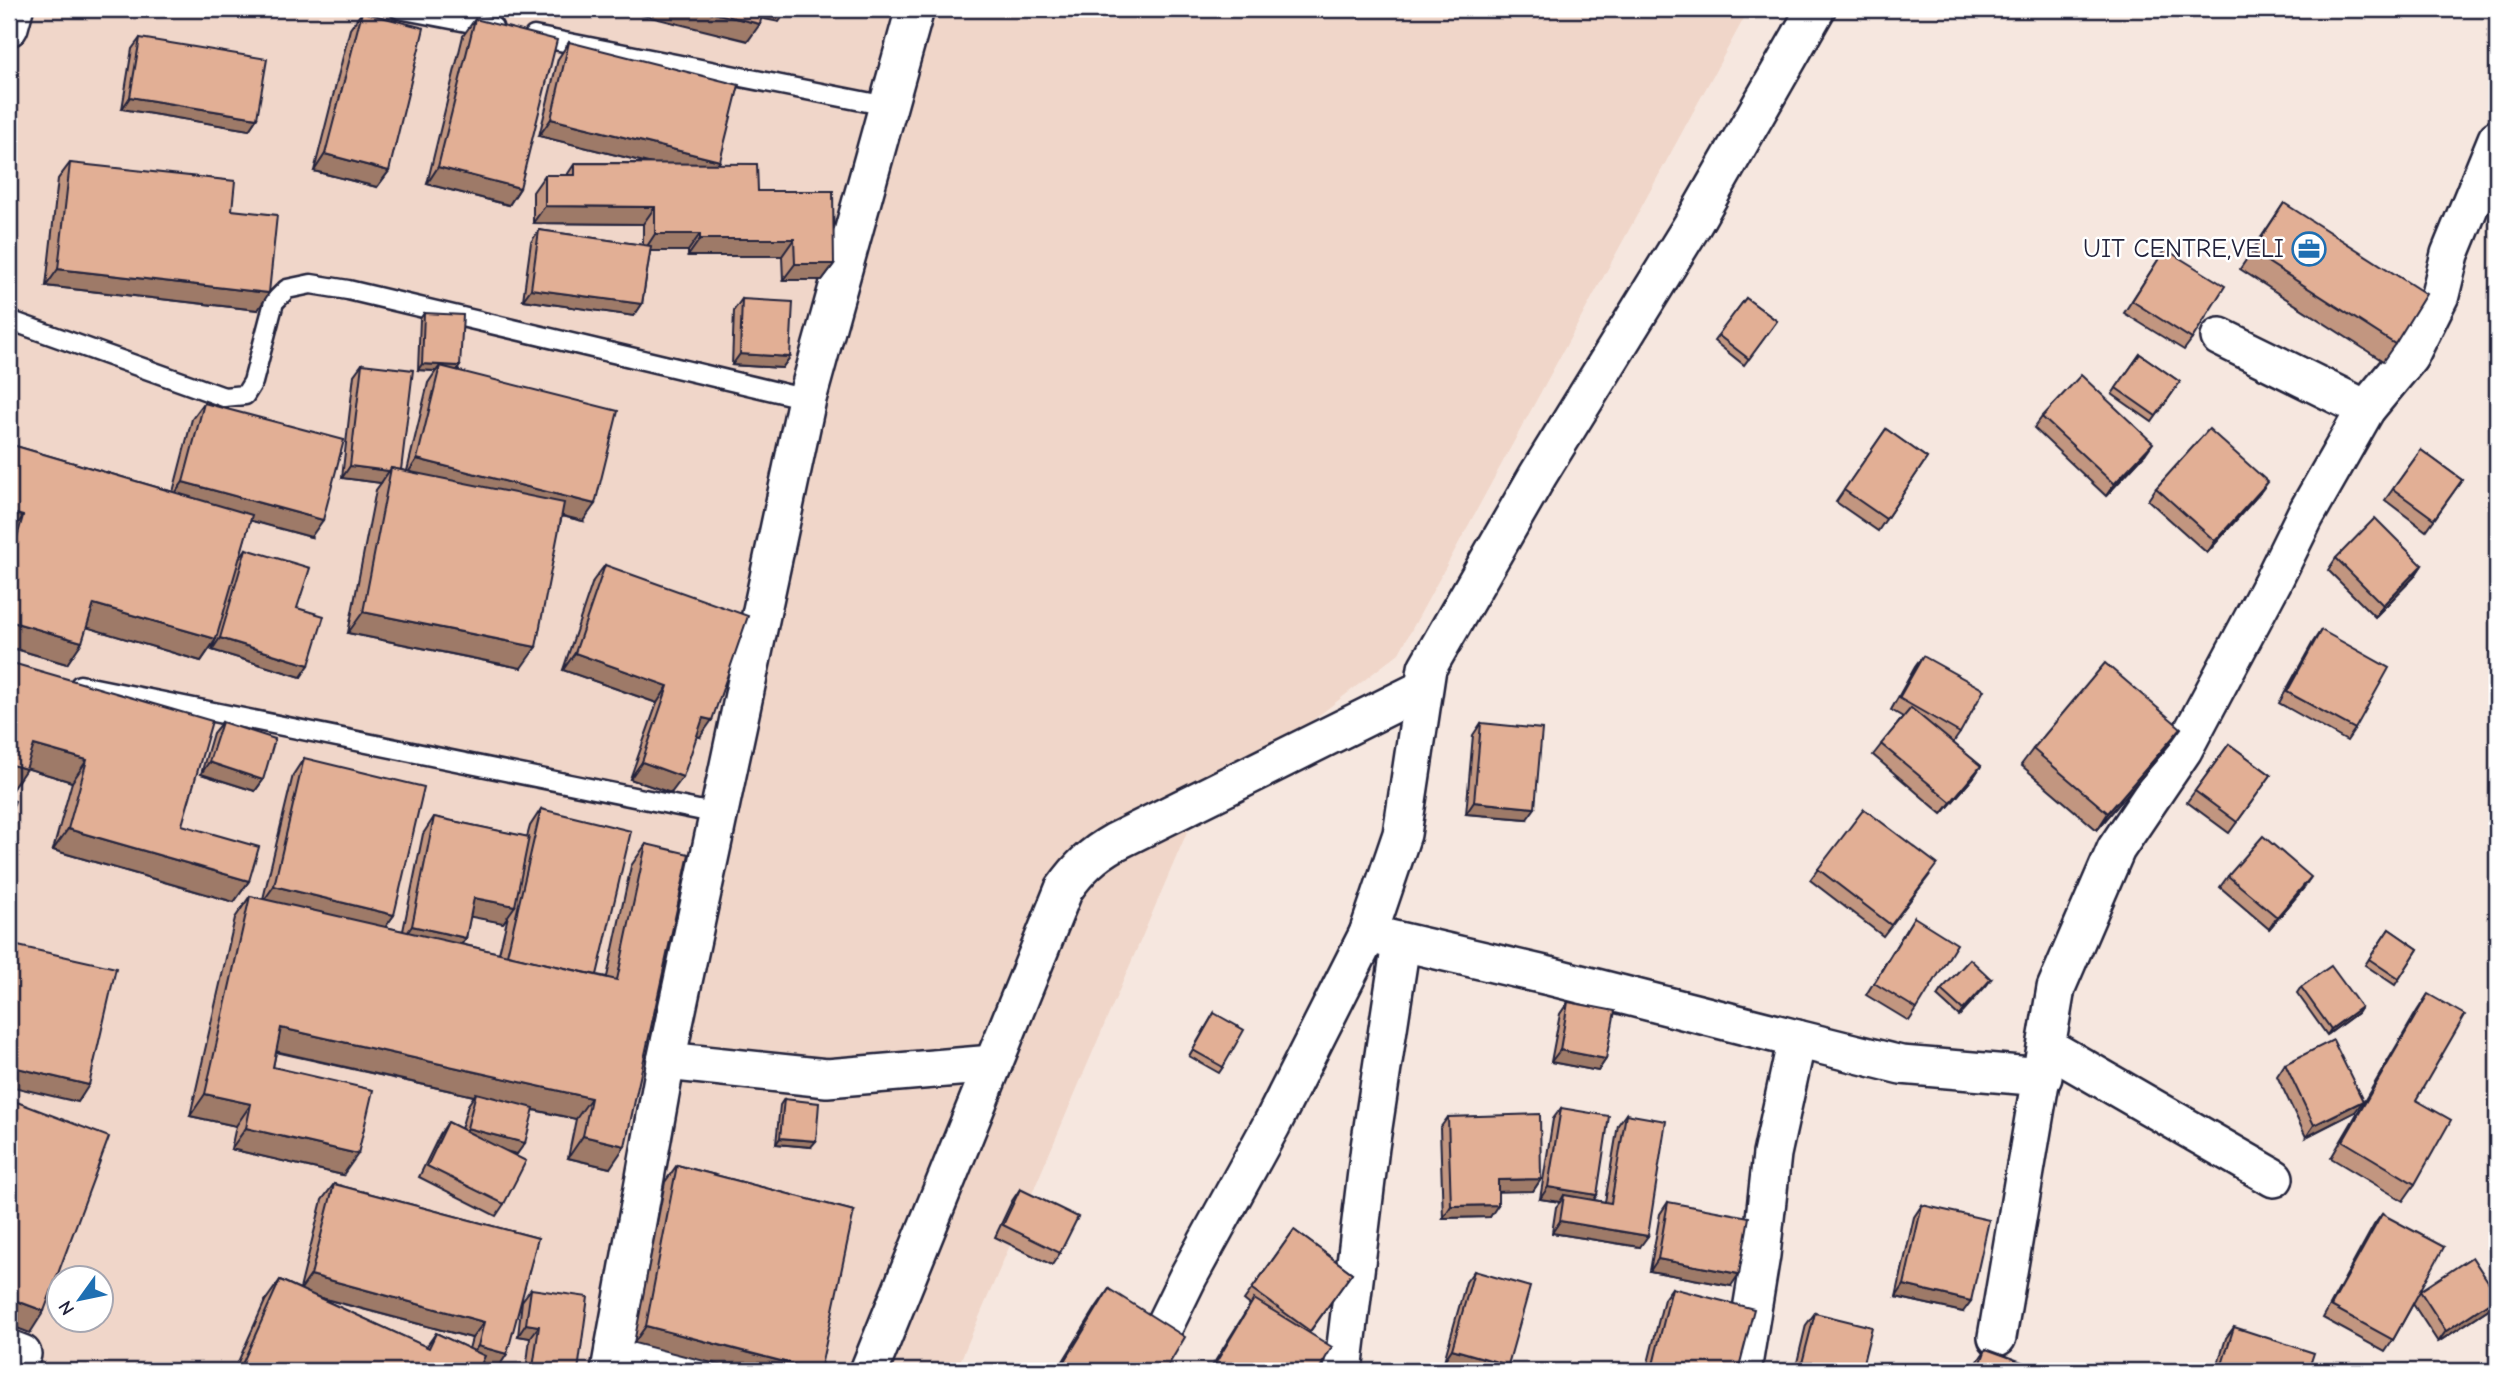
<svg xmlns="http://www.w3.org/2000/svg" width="2506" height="1380" font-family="'Comic Neue',sans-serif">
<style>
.built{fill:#f0d6c9;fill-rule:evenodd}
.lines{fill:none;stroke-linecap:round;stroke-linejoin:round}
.service-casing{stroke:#22223b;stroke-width:23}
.minor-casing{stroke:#22223b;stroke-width:42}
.service{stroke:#fff;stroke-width:18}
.minor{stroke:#fff;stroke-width:37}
.wall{fill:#c29680;stroke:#22223b;stroke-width:2;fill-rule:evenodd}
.shaded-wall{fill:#9e7a68;stroke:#22223b;stroke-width:2}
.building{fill:#e2af95;stroke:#22223b;stroke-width:2}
.labels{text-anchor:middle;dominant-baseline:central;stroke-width:5;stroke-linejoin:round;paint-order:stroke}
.poi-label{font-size:26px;fill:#22223b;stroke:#fff;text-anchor:end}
</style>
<rect width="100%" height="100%" fill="#f6e7df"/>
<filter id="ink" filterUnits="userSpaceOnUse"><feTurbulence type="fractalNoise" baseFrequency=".0143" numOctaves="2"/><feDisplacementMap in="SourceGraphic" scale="14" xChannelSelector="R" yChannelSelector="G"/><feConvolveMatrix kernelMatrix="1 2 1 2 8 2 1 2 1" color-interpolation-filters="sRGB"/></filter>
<g filter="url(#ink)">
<!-- built -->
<path class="built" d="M9 9H1749L1399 653 1196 811 956 1371H9ZM60 1278H102V1320H60Z"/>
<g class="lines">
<defs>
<g id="service">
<path d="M399 9 493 27"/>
<path d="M534 36 887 106"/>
<path d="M9 320 224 397 245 395 253 382 274 302 287 289 311 284 348 290 807 399"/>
<path d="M80 685 718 814"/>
</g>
<g id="minor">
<path d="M9 27 14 9"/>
<path d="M2220 337 2366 409"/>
<path d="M1368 934 1549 976 1797 1039 1772 1154 1761 1255 1742 1371"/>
<path d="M1797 1039 1901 1065 2043 1077"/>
<path d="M2047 1047 2274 1178"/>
<path d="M666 1061 827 1078 993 1064"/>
<path d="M1997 1337 2056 988 2116 849 2183 750 2274 579 2305 516 2366 409 2409 357 2440 295 2450 254 2497 139"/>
<path d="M614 1348 696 1371"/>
<path d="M9 1349 22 1354"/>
<path d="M610 1371 666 1061 807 399 915 9"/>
<path d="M869 1371 1064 889C1079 868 1092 855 1115 842L1423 689"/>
<path d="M1142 1371 1188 1277 1272 1124 1368 934 1402 834 1427 668 1538 475 1693 224 1816 9"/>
<path d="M1343 1371 1370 1147 1401 943"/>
</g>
</defs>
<!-- service casing -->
<use href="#service" class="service-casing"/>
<!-- minor casing -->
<use href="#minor" class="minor-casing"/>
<!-- service -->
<use href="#service" class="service"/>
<!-- minor -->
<use href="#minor" class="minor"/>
</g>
<!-- wall -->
<g class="wall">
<path d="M362 12 389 171 377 187 314 171 350 29Z"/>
<path d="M475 19 520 188 509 205 427 184 463 36Z"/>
<path d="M140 38 257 118 249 130 122 109 132 49Z"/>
<path d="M569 42 719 163 758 191 834 264 822 280H783L782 256H688V251H650L642 304 634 316 523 300 531 242 539 230 643 245V224L533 223V192L545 175H567L575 163H649L539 136 558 59Z"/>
<path d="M70 163 232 210 258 310 46 286 58 179Z"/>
<path d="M2284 203 2395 344 2383 361 2240 269Z"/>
<path d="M2165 249 2192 339 2184 350 2124 313Z"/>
<path d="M1746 298 1777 321 1744 365 1714 341Z"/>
<path d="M742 299 790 357 782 368 732 365 734 310Z"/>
<path d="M424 313 458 370 583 521 562 516 521 668 348 633 376 490 381 483 342 478 354 375 362 364 401 470 407 471 428 383 436 371 418 370 420 319Z"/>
<path d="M2140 354 2180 382 2152 422 2112 394Z"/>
<path d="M204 403 311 537 250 520 239 559 246 549 297 608 301 677 212 650 215 641 201 661 87 627 67 664 9 647V444L173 492 192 419Z"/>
<path d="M2042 417 2145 454 2106 496 2034 428Z"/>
<path d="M1886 429 1927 458 1878 531 1836 502Z"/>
<path d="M2421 450 2462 480 2426 531 2385 500Z"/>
<path d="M2156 488 2259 494 2207 553 2148 500Z"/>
<path d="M2336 558 2422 565 2414 577 2375 617 2328 570Z"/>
<path d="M605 565 700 737 697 736 671 793 630 779 657 703 563 670 593 581Z"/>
<path d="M2321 630 2355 729 2347 741 2279 703 2313 642Z"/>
<path d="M1923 656 1960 733 1953 743 1981 766 1973 778 1942 814 1873 755 1903 717 1891 710 1915 667Z"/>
<path d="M9 662 182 825 249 881 234 902 53 850 72 782 26 768 11 791Z"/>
<path d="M222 722 263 780 255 791 201 774 213 733Z"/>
<path d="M1481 723 1527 819 1466 814 1473 735Z"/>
<path d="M2229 744 2271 775 2229 833 2187 802Z"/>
<path d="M2169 745 2097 830 2021 765 2033 749Z"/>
<path d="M304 758 394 915 385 927 403 931 423 834 434 817 527 837 530 826 541 809 597 975 607 977 631 866 646 844 610 1168 568 1158 576 1119 533 1110 517 1154 508 1152 504 1204 496 1216 419 1177 440 1134 448 1122 461 1129 468 1105 474 1096 276 1052 273 1067 343 1175 231 1149 236 1126 190 1116 235 918 250 896 263 899 293 775ZM470 916 503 923 508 916 499 953 461 944 466 938Z"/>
<path d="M1818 869 1929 876 1883 936 1810 880Z"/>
<path d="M2228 876 2303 889 2269 929 2220 887Z"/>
<path d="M1914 917 1917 1009 1909 1021 1866 995Z"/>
<path d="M2389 929 2418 949 2395 985 2365 965Z"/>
<path d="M1991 979 1959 1016 1937 996 1941 990Z"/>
<path d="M2301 987 2361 1007 2357 1013 2327 1035 2297 993Z"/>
<path d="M2428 994 2416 1100 2415 1184 2403 1201 2331 1158 2417 1011Z"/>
<path d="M1568 1002 1606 1059 1598 1071 1551 1062 1560 1014Z"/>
<path d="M1214 1013 1223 1067 1219 1073 1189 1056Z"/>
<path d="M2285 1064 2355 1112 2306 1137 2277 1076Z"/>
<path d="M784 1099 811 1147 776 1144 780 1105Z"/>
<path d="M1561 1108 1594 1200 1605 1202 1618 1125 1626 1114 1640 1247 1552 1233 1556 1207 1560 1202 1540 1199 1553 1119Z"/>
<path d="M1448 1117 1541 1179 1533 1191H1498L1490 1217 1443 1218 1440 1128Z"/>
<path d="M677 1165 854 1211 634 1343 665 1182Z"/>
<path d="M334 1184 538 1238 496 1371 480 1366 478 1371H234L265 1301 280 1280 300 1289 322 1200ZM317 1297 472 1338 469 1349 436 1333 426 1347Z"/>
<path d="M1020 1189 1060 1253 1052 1265 995 1237 1012 1201Z"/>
<path d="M1668 1202 1731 1286 1650 1271 1660 1214Z"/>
<path d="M1922 1205 1963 1312 1896 1297 1914 1217Z"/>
<path d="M2382 1214 2420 1291 2497 1295V1298L2490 1308 2438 1342 2413 1304 2393 1340 2385 1352 2323 1318 2374 1225Z"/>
<path d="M1294 1230 1352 1273 1309 1333 1318 1371H1209L1250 1305 1244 1300Z"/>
<path d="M1474 1271 1508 1365 1504 1371H1444L1450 1363 1444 1361 1466 1282Z"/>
<path d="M1672 1288 1738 1371H1646L1664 1299Z"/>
<path d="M531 1289 578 1371H526L530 1338 518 1336 522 1301Z"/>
<path d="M1109 1289 1165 1371H1057L1097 1306Z"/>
<path d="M1815 1313 1861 1371H1795L1806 1325Z"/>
<path d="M2234 1327 2308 1371H2216L2226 1338Z"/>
<path d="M1986 1349 2022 1371H1974L1978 1361Z"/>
</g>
<!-- shaded-wall -->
<g class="shaded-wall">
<path d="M647 9H697L760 24 748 41 642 15Z"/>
<path d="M759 9H788L779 22 754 17Z"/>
<path d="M130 97 257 118 249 130 122 109Z"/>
<path d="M551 119 720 161 709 178 539 136Z"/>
<path d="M325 154 389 171 377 187 314 171Z"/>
<path d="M438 167 520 188 509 205 427 184Z"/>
<path d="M545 206 655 207 643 224 533 223Z"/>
<path d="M655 234H700L688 251H644Z"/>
<path d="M700 239H794L782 256H688Z"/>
<path d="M795 264H834L822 280H783Z"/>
<path d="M58 269 269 293 258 310 46 286Z"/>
<path d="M531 289 642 304 634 316 523 300Z"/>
<path d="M740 354 790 357 782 368 732 365Z"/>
<path d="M422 364 460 366 456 372 440 366 436 371 418 370Z"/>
<path d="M2153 443 2145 454 2106 496 2114 484Z"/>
<path d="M417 459 595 504 583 521 406 476Z"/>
<path d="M350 466 389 471 381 483 342 478Z"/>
<path d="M183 482 323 520 311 537 171 499Z"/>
<path d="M2268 482 2259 494 2207 553 2215 541Z"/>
<path d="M9 512 23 516 9 537Z"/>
<path d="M2422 565 2414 577 2375 617 2383 605Z"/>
<path d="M94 604 216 639 201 661 79 625Z"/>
<path d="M363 612 536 647 521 668 348 633Z"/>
<path d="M9 621 82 642 67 664 9 647Z"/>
<path d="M220 638 309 665 301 677 212 650Z"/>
<path d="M575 653 668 686 657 703 563 670Z"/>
<path d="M703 718 712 720 700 737 691 734Z"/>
<path d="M2181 728 2169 745 2097 830 2108 813Z"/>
<path d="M34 745 87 760 72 782 19 766Z"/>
<path d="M209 762 263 780 255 791 201 774Z"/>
<path d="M642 762 683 777 671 793 630 779Z"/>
<path d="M9 764 26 769 11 791 9 790Z"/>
<path d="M1981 766 1973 778 1942 814 1951 802Z"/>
<path d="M1474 802 1535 808 1527 819 1466 814Z"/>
<path d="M68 829 249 881 234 902 53 850Z"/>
<path d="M2311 877 2303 889 2269 929 2277 917Z"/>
<path d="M274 886 394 915 382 932 262 903Z"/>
<path d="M474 898 515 906 503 923 462 915Z"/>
<path d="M412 926 466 938 454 954 400 943Z"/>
<path d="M1991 979 1987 985 1959 1016 1963 1010Z"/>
<path d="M2361 1007 2357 1013 2327 1035 2331 1029Z"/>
<path d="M281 1028 591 1098 576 1119 475 1097 476 1093 474 1096 266 1049Z"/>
<path d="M1560 1050 1606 1059 1598 1071 1551 1062Z"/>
<path d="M9 1066 89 1085 78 1102 9 1086Z"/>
<path d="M205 1094 251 1104 236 1126 190 1116Z"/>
<path d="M2363 1101 2355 1112 2306 1137 2314 1125Z"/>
<path d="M246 1128 358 1154 343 1175 231 1149Z"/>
<path d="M467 1128 525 1143 517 1154 459 1140Z"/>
<path d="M583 1136 625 1146 610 1168 568 1158Z"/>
<path d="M780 1138 816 1141 811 1147 776 1144Z"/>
<path d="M1541 1179 1533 1191 1490 1192 1498 1180Z"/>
<path d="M1548 1187 1597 1195 1589 1207 1564 1195 1560 1202 1540 1199Z"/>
<path d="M1498 1205 1490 1217 1443 1218 1451 1206Z"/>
<path d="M1560 1221 1648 1236 1640 1247 1552 1233Z"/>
<path d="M1658 1259 1739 1274 1731 1286 1650 1271Z"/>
<path d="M311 1275 484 1322 472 1338 299 1292Z"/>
<path d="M1904 1285 1971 1301 1963 1312 1896 1297Z"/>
<path d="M2497 1297 2490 1308 2438 1342 2446 1331Z"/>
<path d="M9 1298 44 1311 30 1333 9 1325Z"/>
<path d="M526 1324 539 1326 530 1338 518 1336Z"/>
<path d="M646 1326 818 1371H743L634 1343Z"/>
<path d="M478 1346 507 1354 496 1371 466 1363Z"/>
<path d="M1452 1349 1508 1365 1504 1371H1480L1444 1361Z"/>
<path d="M1653 1365 1677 1371H1648Z"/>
<path d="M533 1368 560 1371H531Z"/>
</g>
<!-- building -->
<g class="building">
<path d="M697 9H763L760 24Z"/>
<path d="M362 12 424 28 389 171 325 154Z"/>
<path d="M475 19 557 40 520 188 438 167Z"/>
<path d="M140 38 267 59 257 118 130 97Z"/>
<path d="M569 42 739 85 720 161 551 119Z"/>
<path d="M70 163 235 181 232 210 277 215 269 293 58 269Z"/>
<path d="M575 163 757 164 758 191H833L834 264H795L794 239H700V234H655V207L545 206V175H575Z"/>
<path d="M2284 203 2426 294 2395 344 2252 252Z"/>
<path d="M539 230 651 246 642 304 531 289Z"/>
<path d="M2165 249 2225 286 2192 339 2132 301Z"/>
<path d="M1746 298 1777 321 1749 359 1718 335Z"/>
<path d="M742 299 793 302 790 357 740 354Z"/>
<path d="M424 313 463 315 460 366 422 364Z"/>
<path d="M2140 354 2180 382 2156 416 2116 388Z"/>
<path d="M362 364 413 370 401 470 391 468 389 471 350 466Z"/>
<path d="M440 366 618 411 595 504 417 459Z"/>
<path d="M2081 375 2153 443 2114 484 2042 417Z"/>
<path d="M204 403 344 440 323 520 183 482Z"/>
<path d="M9 411 12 412 9 423Z"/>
<path d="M1886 429 1927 458 1886 519 1844 490Z"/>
<path d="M2209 429 2268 482 2215 541 2156 488Z"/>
<path d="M9 444 252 515 216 639 94 604 82 642 9 621V566L23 516 9 512Z"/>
<path d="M2421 450 2462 480 2434 519 2393 489Z"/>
<path d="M391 468 564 503 536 647 363 612Z"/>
<path d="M2375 518 2422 565 2383 605 2336 558Z"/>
<path d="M246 549 310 568 297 608 324 616 309 665 220 638Z"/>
<path d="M605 565 748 616 712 720 703 718 683 777 642 762 668 686 575 653Z"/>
<path d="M2321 630 2389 668 2355 729 2287 692Z"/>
<path d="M1923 656 1984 690 1960 733 1899 698Z"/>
<path d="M9 662 212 721 182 825 259 847 249 881 68 829 87 760 34 745 26 769 9 764Z"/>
<path d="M2105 663 2181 728 2108 813 2033 749Z"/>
<path d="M1911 708 1981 766 1951 802 1881 744Z"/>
<path d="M222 722 275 739 263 780 209 762Z"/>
<path d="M1481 723 1542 729 1535 808 1474 802Z"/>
<path d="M2229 744 2271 775 2237 822 2195 791Z"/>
<path d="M304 758 424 787 394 915 274 886Z"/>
<path d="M9 799 15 801 9 819Z"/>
<path d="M541 809 631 831 597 975 507 955Z"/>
<path d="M1864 809 1937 864 1891 925 1818 869Z"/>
<path d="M434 817 529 837 515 906 474 898 466 938 412 926Z"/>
<path d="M2263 836 2311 877 2277 917 2228 876Z"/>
<path d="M646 844 689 854 625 1146 583 1136 591 1098 281 1028 273 1067 373 1090 358 1154 246 1128 251 1104 205 1094 250 896 617 980Z"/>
<path d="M1914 917 1957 944 1917 1009 1874 983Z"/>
<path d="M2389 929 2418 949 2399 979 2369 959Z"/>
<path d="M9 944 116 968 89 1085 9 1066Z"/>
<path d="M1970 959 1991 979 1963 1010 1941 990Z"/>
<path d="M2331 966 2361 1007 2331 1029 2301 987Z"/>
<path d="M2428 994 2465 1015 2416 1100 2451 1120 2415 1184 2343 1141Z"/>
<path d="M1568 1002 1615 1011 1606 1059 1560 1050Z"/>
<path d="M1214 1013 1244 1030 1223 1067 1193 1050Z"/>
<path d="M2333 1040 2363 1101 2314 1125 2285 1064Z"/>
<path d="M476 1093 534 1108 525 1143 467 1128Z"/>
<path d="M9 1099 109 1137 44 1311 9 1298Z"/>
<path d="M784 1099 819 1103 816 1141 780 1138Z"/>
<path d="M1561 1108 1609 1116 1597 1195 1548 1187Z"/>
<path d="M1540 1114 1541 1179 1498 1180V1205L1451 1206 1448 1117Z"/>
<path d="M1626 1114 1666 1121 1648 1236 1560 1221 1564 1195 1611 1203Z"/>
<path d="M448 1122 526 1161 504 1204 427 1166Z"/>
<path d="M677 1165 854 1211 820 1371 646 1326Z"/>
<path d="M334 1184 538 1238 507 1354 478 1346 484 1322 311 1275Z"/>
<path d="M1020 1189 1078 1217 1060 1253 1003 1225Z"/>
<path d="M1668 1202 1749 1217 1739 1274 1658 1259Z"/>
<path d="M1922 1205 1989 1220 1971 1301 1904 1285Z"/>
<path d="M2382 1214 2444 1247 2420 1291 2472 1257 2497 1295V1297L2446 1331 2420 1291 2393 1340 2331 1306Z"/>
<path d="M1294 1230 1352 1273 1310 1331 1252 1289Z"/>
<path d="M1474 1271 1530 1287 1508 1365 1452 1349Z"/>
<path d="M280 1280 429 1348 436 1333 485 1356 478 1371H239Z"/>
<path d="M1672 1288 1754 1309 1738 1371H1677L1653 1365Z"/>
<path d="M531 1289 588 1297 578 1371H560L533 1368 539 1326 526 1324Z"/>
<path d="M1109 1289 1185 1337 1165 1371H1059Z"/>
<path d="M1254 1299 1332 1347 1318 1371H1211Z"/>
<path d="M1815 1313 1872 1327 1861 1371H1800Z"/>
<path d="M2234 1327 2314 1353 2308 1371H2220Z"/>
<path d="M1986 1349 2025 1363 2022 1371H1978Z"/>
<path d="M1451 1361 1479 1371H1448Z"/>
</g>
</g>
<!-- icons -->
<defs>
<symbol id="office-ring" viewBox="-11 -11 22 22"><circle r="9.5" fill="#fff" stroke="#1f6fb2" stroke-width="1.5"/><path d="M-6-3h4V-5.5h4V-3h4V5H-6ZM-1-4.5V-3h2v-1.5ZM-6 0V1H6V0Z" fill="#1f6fb2"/></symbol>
</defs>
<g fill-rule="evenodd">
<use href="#office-ring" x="2290" y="230" width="38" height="38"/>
</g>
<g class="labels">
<!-- poi labels -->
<g class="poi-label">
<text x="2284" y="249">UIT CENTRE,VELI</text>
</g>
</g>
<!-- margin -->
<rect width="2506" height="1380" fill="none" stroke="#fff" stroke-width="35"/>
<rect x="18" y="18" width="2471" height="1345" fill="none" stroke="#22223b" stroke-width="2.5" filter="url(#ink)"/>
<!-- north arrow -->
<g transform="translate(80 1299) rotate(237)"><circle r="33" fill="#ffffff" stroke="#a7a7b1" stroke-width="2"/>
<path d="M0-5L12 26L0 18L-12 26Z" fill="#1f6fb2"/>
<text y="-10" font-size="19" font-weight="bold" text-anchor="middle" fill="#22223b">N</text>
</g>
</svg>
